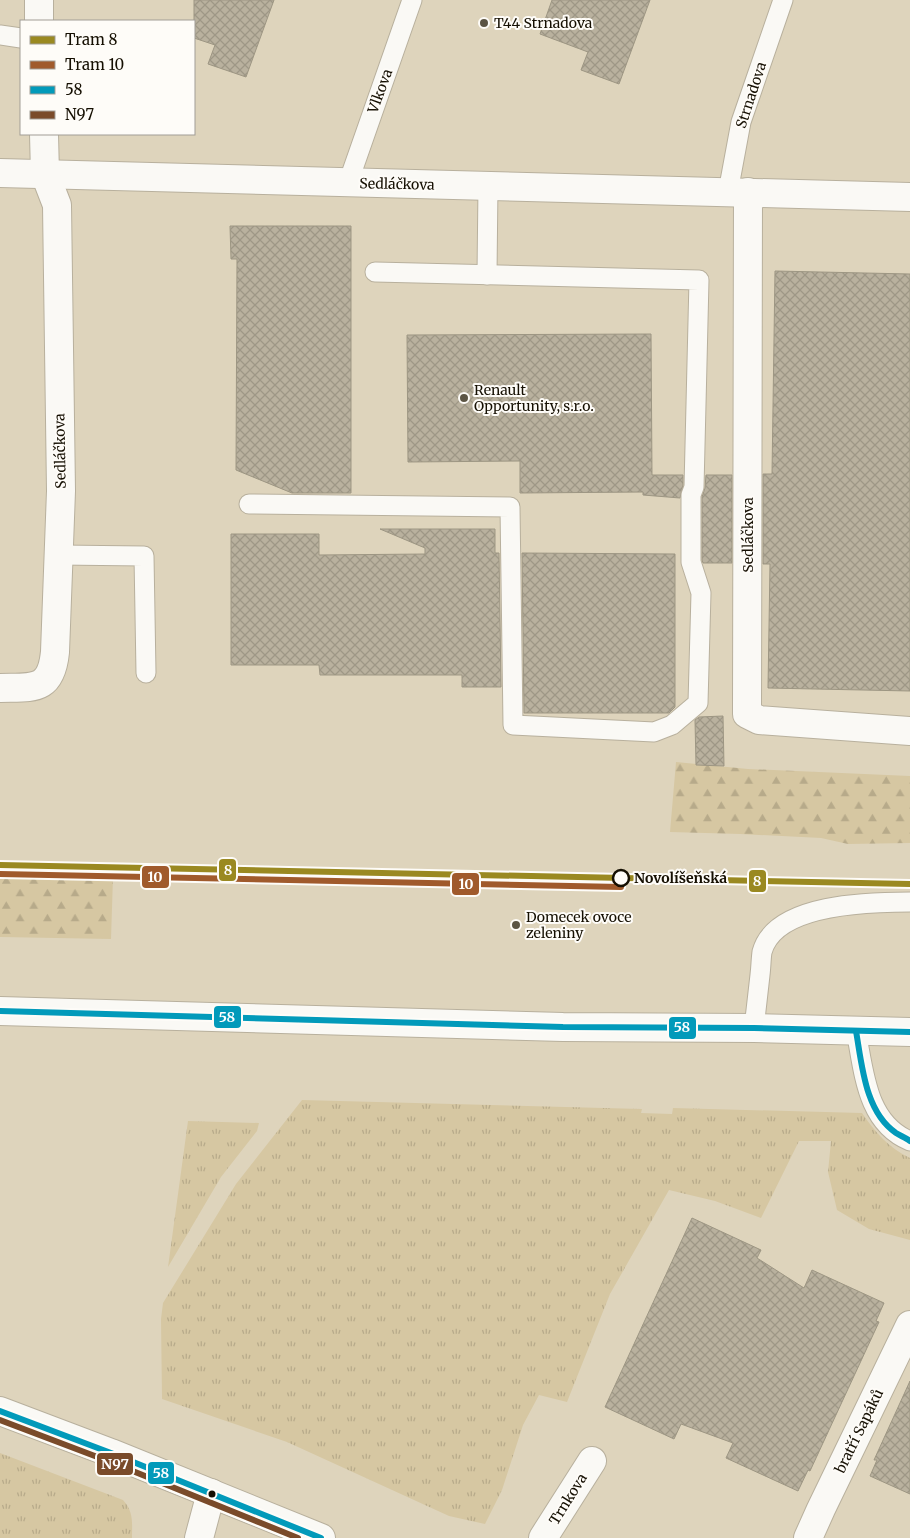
<svg xmlns="http://www.w3.org/2000/svg" width="910" height="1538" font-family="Merriweather,serif">
<style>
.grass{fill:url(#grass-tufts)}
.forest{fill:url(#forest-firs)}
.building{fill:url(#building-cross-hatch);stroke:#9d9683}
.lines{fill:none;stroke-linecap:round;stroke-linejoin:round}
.service-casing{stroke:#b8b09d;stroke-width:21}
.minor-casing{stroke:#b8b09d;stroke-width:30}
.tertiary-casing{stroke:#b8b09d;stroke-width:30}
.service{stroke:#faf9f5;stroke-width:19}
.minor{stroke:#faf9f5;stroke-width:28}
.tertiary{stroke:#faf9f5;stroke-width:28}
.bus-1-casing{stroke:#fefcf8;stroke-width:10}
.bus-2-casing{stroke:#fefcf8;stroke-width:10}
.bus-1{stroke:#029aba;stroke-width:6}
.bus-2{stroke:#7a4b2a;stroke-width:6}
.tram-1-casing{stroke:#fefcf8;stroke-width:10}
.tram-2-casing{stroke:#fefcf8;stroke-width:10}
.tram-1{stroke:#9a8921;stroke-width:6}
.tram-2{stroke:#a05a2c;stroke-width:6}
.poi-dot{fill:#5b5443;stroke:#fefcf8;stroke-width:2}
.stop-dot{fill:#fefcf8;stroke:#150f02;stroke-width:2.5}
.bus-dot{fill:#150f02;stroke:#fefcf8;stroke-width:2}
.labels{text-anchor:middle;dominant-baseline:central;stroke-width:4;stroke-linejoin:round;paint-order:stroke}
.poi-label{font-size:14px;fill:#150f02;stroke:#fefcf8;text-anchor:start}
.street-label{font-size:14px;fill:#150f02;stroke:#fefcf8}
.stop-label{font-size:14px;font-weight:bold;fill:#150f02;stroke:#fefcf8;text-anchor:start}
.line-badge{stroke:#fefcf8;stroke-width:2}
.badge-label{font-size:14px;text-anchor:middle;font-weight:bold;fill:#fff}
</style>
<defs>
<pattern id="grass-tufts" width="24" height="20" patternUnits="userSpaceOnUse" patternTransform="scale(1.25)"><rect width="24" height="20" fill="#d6c7a2"/><path d="M3 7l-1-3M5 7V3M7 7l1-3M15 17l-1-3M17 17v-4M19 17l1-3" fill="none" stroke="#b7aa8a"/></pattern>
<pattern id="forest-firs" width="22" height="20" patternUnits="userSpaceOnUse" patternTransform="scale(1.25)"><rect width="22" height="20" fill="#d6c7a2"/><path d="M5 1l3.5 6h-7zM16 11l3.5 6h-7z" fill="#b7aa8a"/></pattern>
<pattern id="building-cross-hatch" width="8" height="8" patternUnits="userSpaceOnUse" patternTransform="scale(1.25)"><rect width="8" height="8" fill="#b9b19e"/><path d="M0 0l8 8M0 8l8-8" fill="none" stroke="#9e9786"/></pattern>
</defs>
<rect width="100%" height="100%" fill="#ded4bc"/>
<!-- grass -->
<g class="grass">
<path d="M302 1100 642 1109 641 1113 672 1114 673 1108 862 1113C875 1132 889 1148 910 1158V1240L869 1229 837 1210 828 1172 831 1141H799L761 1218 715 1201 669 1190 610 1294 567 1402 539 1395 523 1425 502 1490 485 1524 449 1516 287 1442 162 1399 161 1319 163 1303 236 1184Z"/>
<path d="M188 1121 259 1123 257 1131 221 1177 168 1267Z"/>
<path d="M0 1453 123 1500C134 1512 132 1523 132 1538H0Z"/>
</g>
<!-- forest -->
<g class="forest">
<path d="M676 762 748 769 910 776V843L848 844 821 838 740 834 670 832Z"/>
<path d="M0 876 113 877 111 939 0 937Z"/>
</g>
<!-- building -->
<g class="building">
<path d="M194 0H274L246 77 208 64 215 45 194 38Z"/>
<path d="M552 0H650L619 84 581 70 588 52 540 34Z"/>
<path d="M230 226H351V493H292L236 470 237 259H231Z"/>
<path d="M775 271 910 274V691L768 688 770 564H763V474H772Z"/>
<path d="M651 334 652 475H683V485L680 498 643 495V492L520 493V461L408 462 407 335Z"/>
<path d="M706 475H732V563H703L702 560V497L705 488Z"/>
<path d="M380 529H495V553H499L501 687H462V675H320L319 665H231V534H319V555L425 554V548Z"/>
<path d="M522 553 675 554V707L669 713H524Z"/>
<path d="M723 716 724 766 696 765 695 720 699 717Z"/>
<path d="M692 1218 761 1250 757 1258 804 1288 812 1270 884 1303 876 1321 879 1322 810 1471 808 1470 798 1491 726 1458 733 1443 681 1424 674 1439 605 1407Z"/>
<path d="M910 1381V1494L870 1476 877 1460H874Z"/>
</g>
<g class="lines">
<defs>
<g id="service">
<path d="M0 35 21 38"/>
<path d="M348 183 412 0"/>
<path d="M728 192 741 122 783 0"/>
<path d="M487 275 488 186"/>
<path d="M249 504 510 507 513 725 654 732 672 725 698 703 701 593 691 562V495L694 487 699 280 375 272"/>
<path d="M59 555 144 556 146 673"/>
<path d="M754 1028C756 1010 758 992 760 975 761 967 761 959 762 952 775 903 871 902 910 902"/>
<path d="M856 1031C864 1071 866 1123 910 1141"/>
</g>
<g id="minor">
<path d="M39 0V21"/>
<path d="M0 173 910 197"/>
<path d="M748 192 747 714 759 720 910 731"/>
<path d="M0 688C33 687 51 692 55 652L61 491 57 205 45 174 44 134"/>
<path d="M199 1538 211 1493"/>
<path d="M543 1538 592 1461"/>
<path d="M808 1538 821 1509 910 1325"/>
</g>
<g id="tertiary">
<path d="M0 1011 563 1027 754 1028 910 1032"/>
<path d="M0 1411 111 1453 321 1538"/>
</g>
</defs>
<!-- service casing -->
<use href="#service" class="service-casing"/>
<!-- minor casing -->
<use href="#minor" class="minor-casing"/>
<!-- tertiary casing -->
<use href="#tertiary" class="tertiary-casing"/>
<!-- service -->
<use href="#service" class="service"/>
<!-- minor -->
<use href="#minor" class="minor"/>
<!-- tertiary -->
<use href="#tertiary" class="tertiary"/>
<defs>
<g id="bus-1">
<path d="M0 1011 563 1027 754 1028 910 1032"/>
<path d="M856 1031C862 1065 865 1112 896 1133 901 1136 906 1138 910 1141"/>
<path d="M0 1411 111 1453 321 1538"/>
</g>
<path id="bus-2" d="M0 1420 108 1461 298 1538"/>
</defs>
<!-- bus-1 casing -->
<use href="#bus-1" class="bus-1-casing"/>
<!-- bus-2 casing -->
<use href="#bus-2" class="bus-2-casing"/>
<!-- bus-1 -->
<use href="#bus-1" class="bus-1"/>
<!-- bus-2 -->
<use href="#bus-2" class="bus-2"/>
<defs>
<path id="tram-1" d="M0 865 910 884"/>
<path id="tram-2" d="M0 874 621 887"/>
</defs>
<!-- tram-1 casing -->
<use href="#tram-1" class="tram-1-casing"/>
<!-- tram-2 casing -->
<use href="#tram-2" class="tram-2-casing"/>
<!-- tram-1 -->
<use href="#tram-1" class="tram-1"/>
<!-- tram-2 -->
<use href="#tram-2" class="tram-2"/>
</g>
<!-- markers -->
<g class="poi-dot">
<circle cx="484" cy="23" r="5"/>
<circle cx="464" cy="398" r="5"/>
<circle cx="516" cy="925" r="5"/>
</g>
<circle class="stop-dot" cx="621" cy="878" r="8"/>
<circle class="bus-dot" cx="212" cy="1494" r="4.5"/>
<g class="labels">
<!-- poi labels -->
<g class="poi-label">
<text x="494" y="23">T44 Strnadova</text>
<text x="474" y="390">Renault<tspan x="474" dy="16">Opportunity, s.r.o.</tspan></text>
<text x="526" y="917">Domecek ovoce<tspan x="526" dy="16">zeleniny</tspan></text>
</g>
<!-- street labels -->
<g class="street-label">
<text transform="translate(380 91) rotate(-70)">Vlkova</text>
<text transform="translate(751 95) rotate(-72)">Strnadova</text>
<text transform="translate(397 184) rotate(1)">Sedláčkova</text>
<text transform="translate(60 451) rotate(-91)">Sedláčkova</text>
<text transform="translate(748 535) rotate(-90)">Sedláčkova</text>
<text transform="translate(859 1431) rotate(-64)">bratří Sapáků</text>
<text transform="translate(568 1499) rotate(-58)">Trnkova</text>
</g>
<!-- stop labels -->
<g class="stop-label">
<text x="634" y="878">Novolíšeňská</text>
</g>
</g>
<g class="line-badge">
<rect x="218" y="858" width="19" height="24" rx="5" fill="#9a8921"/>
<rect x="141" y="865" width="29" height="24" rx="5" fill="#a05a2c"/>
<rect x="748" y="869" width="19" height="24" rx="5" fill="#9a8921"/>
<rect x="451" y="872" width="29" height="24" rx="5" fill="#a05a2c"/>
<rect x="213" y="1005" width="29" height="24" rx="5" fill="#029aba"/>
<rect x="668" y="1016" width="29" height="24" rx="5" fill="#029aba"/>
<rect x="96" y="1452" width="38" height="24" rx="5" fill="#7a4b2a"/>
<rect x="147" y="1461" width="28" height="24" rx="5" fill="#029aba"/>
</g>
<g class="badge-label">
<text x="228" y="875">8</text>
<text x="155" y="882">10</text>
<text x="757" y="886">8</text>
<text x="466" y="889">10</text>
<text x="227" y="1022">58</text>
<text x="682" y="1032">58</text>
<text x="115" y="1469">N97</text>
<text x="161" y="1478">58</text>
</g>
<!-- legend -->
<rect x="20" y="20" width="175" height="115" fill="#fefcf8" stroke="#a19d96"/>
<rect x="30" y="36" width="25" height="8" fill="#9a8921" stroke="#a19d96"/>
<text x="65" y="45" font-size="15" fill="#150f02">Tram 8</text>
<rect x="30" y="61" width="25" height="8" fill="#a05a2c" stroke="#a19d96"/>
<text x="65" y="70" font-size="15" fill="#150f02">Tram 10</text>
<rect x="30" y="86" width="25" height="8" fill="#029aba" stroke="#a19d96"/>
<text x="65" y="95" font-size="15" fill="#150f02">58</text>
<rect x="30" y="111" width="25" height="8" fill="#7a4b2a" stroke="#a19d96"/>
<text x="65" y="120" font-size="15" fill="#150f02">N97</text>
</svg>
